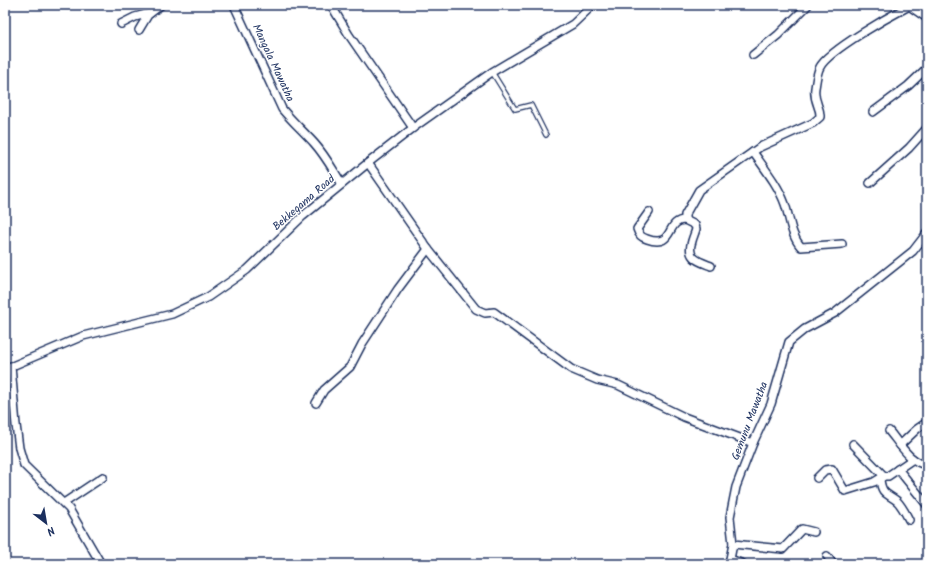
<svg xmlns="http://www.w3.org/2000/svg" width="932" height="569" font-family="Kalam,sans-serif">
<style>
.lines{fill:none;stroke-linecap:round;stroke-linejoin:round}
.lane-casing{stroke:#1b2f5e;stroke-width:6}
.street-casing{stroke:#1b2f5e;stroke-width:10}
.lane{stroke:#fff;stroke-width:3.5}
.street{stroke:#fff;stroke-width:7}
.labels{text-anchor:middle;dominant-baseline:central;stroke-width:3;stroke-linejoin:round;paint-order:stroke}
.street-label{font-size:11px;fill:#1b2f5e;stroke:#fff}
</style>
<rect width="100%" height="100%" fill="#fff"/>
<filter id="ink" filterUnits="userSpaceOnUse"><feTurbulence type="fractalNoise" baseFrequency=".025" numOctaves="2"/><feDisplacementMap in="SourceGraphic" scale="8" xChannelSelector="R" yChannelSelector="G"/><feConvolveMatrix kernelMatrix="1 2 1 2 8 2 1 2 1" color-interpolation-filters="sRGB"/></filter>
<g filter="url(#ink)">
<g class="lines">
<defs>
<path id="lane" d="M492 72 515 109 531 105 546 135"/>
<g id="street">
<path d="M234 5 282 109C292 121 303 131 314 143 325 155 333 170 342 184"/>
<path d="M331 5 349 35 413 128"/>
<path d="M908 5 927 18"/>
<path d="M121 24 135 17 150 13"/>
<path d="M139 30 148 15 161 5"/>
<path d="M753 55 778 35 808 5"/>
<path d="M873 112 908 86 927 68"/>
<path d="M753 152C765 169 778 185 785 204 790 219 791 236 801 247L842 244"/>
<path d="M368 163 428 249 476 309 485 313 494 312 571 369 597 380 618 385 684 417 753 443"/>
<path d="M870 183 909 148 927 128"/>
<path d="M649 212 637 229C639 235 641 237 647 239 675 249 665 220 685 220"/>
<path d="M711 266C698 261 686 258 692 241 693 237 695 233 696 229L695 225 685 220V215L699 190 760 147 813 123 820 117C821 107 813 102 815 88 816 82 817 72 820 67 829 50 890 16 909 6"/>
<path d="M927 353V357"/>
<path d="M11 366 16 425 19 448 24 465 69 509 101 564"/>
<path d="M5 369 83 336 172 314 208 297 247 270 303 216 368 163 413 128 492 72 573 24 593 5"/>
<path d="M316 403 324 390 350 367 362 344 398 289 428 249"/>
<path d="M889 431C899 443 910 463 927 465"/>
<path d="M853 444 884 476H888L913 459"/>
<path d="M900 445 917 429 927 422"/>
<path d="M898 469 927 505"/>
<path d="M883 476 880 480C882 495 887 493 897 501 902 506 906 514 909 520"/>
<path d="M817 478 825 470 832 469 845 491 874 482 884 476"/>
<path d="M64 503 103 477"/>
<path d="M733 544 783 549 802 529 814 532"/>
<path d="M827 556 833 564"/>
<path d="M730 559 743 564"/>
<path d="M729 564 733 544 730 517 736 487 753 443 771 404 789 342 805 329 835 313 913 251 927 233"/>
</g>
</defs>
<!-- lane casing -->
<use href="#lane" class="lane-casing"/>
<!-- street casing -->
<use href="#street" class="street-casing"/>
<!-- lane -->
<use href="#lane" class="lane"/>
<!-- street -->
<use href="#street" class="street"/>
</g>
</g>
<g class="labels">
<!-- street labels -->
<g class="street-label">
<text transform="translate(273 63) rotate(65)">Mangala Mawatha</text>
<text transform="translate(304 203) rotate(-41)">Bekkegama Road</text>
<text transform="translate(750 421) rotate(-69)">Gemunu Mawatha</text>
</g>
</g>
<!-- margin -->
<rect width="932" height="569" fill="none" stroke="#fff" stroke-width="20"/>
<rect x="10" y="10" width="912" height="549" fill="none" stroke="#1b2f5e" stroke-width="1.5" filter="url(#ink)"/>
<!-- north arrow -->
<g transform="translate(46 523) rotate(149)" stroke="#ffffff" stroke-width="3" paint-order="stroke">
<path d="M0-3L7 15L0 10L-7 15Z" fill="#1b2f5e"/>
<text y="-6" font-size="11" font-weight="bold" text-anchor="middle" fill="#1b2f5e">N</text>
</g>
</svg>
